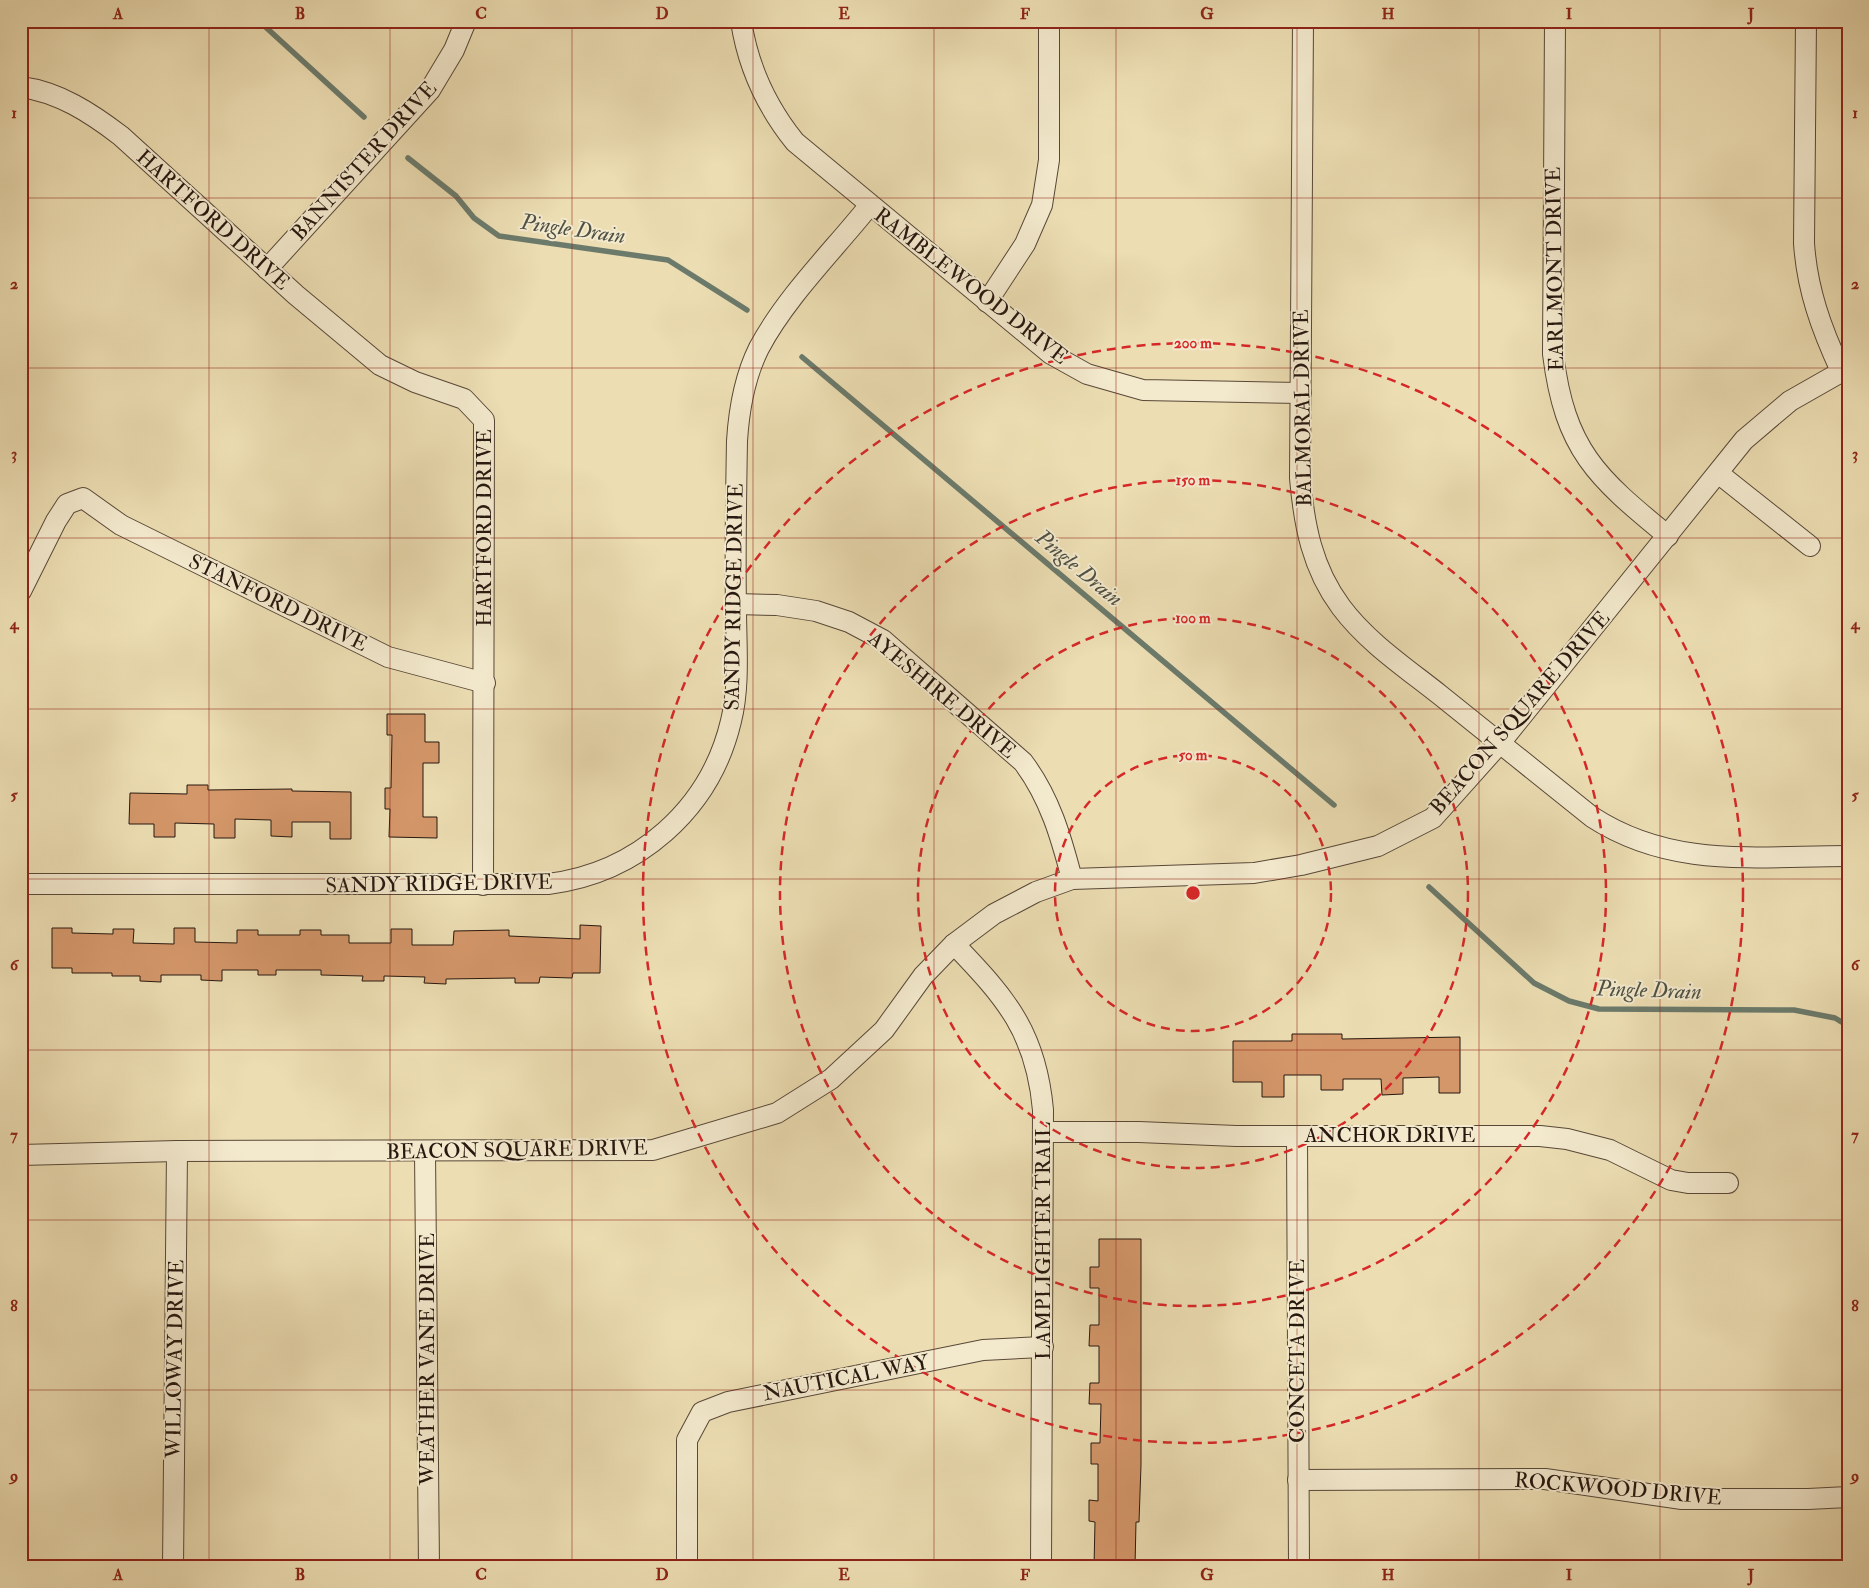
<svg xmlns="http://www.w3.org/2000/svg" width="1869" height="1588" font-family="'IM FELL Double Pica',serif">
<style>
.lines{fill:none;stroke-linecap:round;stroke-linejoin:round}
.stream{stroke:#6b7a6b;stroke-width:5.5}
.building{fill:#d4976a;stroke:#27170f}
.minor-casing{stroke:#584838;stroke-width:22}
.minor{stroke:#f3e9cd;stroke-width:20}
.grid{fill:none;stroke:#8f2418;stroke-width:1;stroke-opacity:0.55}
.ring{fill:none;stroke:#d62828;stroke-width:2.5;stroke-dasharray:9 6}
.labels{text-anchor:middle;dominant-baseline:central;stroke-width:4;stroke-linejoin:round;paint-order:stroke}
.street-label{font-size:21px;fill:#27170f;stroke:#f3e9cd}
.water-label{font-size:22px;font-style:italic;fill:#4f5145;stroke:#f3e9cd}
.centre{fill:#d62828;stroke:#f3e9cd;stroke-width:2.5}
.ring-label{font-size:15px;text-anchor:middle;font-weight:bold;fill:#d62828;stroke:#f3e9cd;stroke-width:4;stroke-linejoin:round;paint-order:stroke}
.neatline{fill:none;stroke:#8f2418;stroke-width:2}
.grid-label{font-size:16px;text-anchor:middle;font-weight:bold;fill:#8f2418}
</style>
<rect width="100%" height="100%" fill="#ecddb2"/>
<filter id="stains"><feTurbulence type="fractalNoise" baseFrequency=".004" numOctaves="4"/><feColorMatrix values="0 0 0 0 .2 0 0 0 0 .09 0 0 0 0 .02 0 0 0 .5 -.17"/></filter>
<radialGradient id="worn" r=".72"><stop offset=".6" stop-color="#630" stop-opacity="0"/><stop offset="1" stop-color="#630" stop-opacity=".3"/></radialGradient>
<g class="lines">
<!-- stream -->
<g class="stream">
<path d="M259 21 364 117"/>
<path d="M408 158 456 196 474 218 499 236 668 260 747 310"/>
<path d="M802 357 1334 805"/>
<path d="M1429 887 1534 983 1569 1001 1599 1009 1794 1010 1835 1018 1848 1026"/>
</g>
</g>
<!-- building -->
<g class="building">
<path d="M387 714H425V742H439V763H423V817H437V838L389 837 390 809H385V788H391L392 735H387Z"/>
<path d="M187 785H208V790L292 789V791L351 792V839H330V822H292V837L271 836V820L235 819V838H214V824L175 823V837H154V824H129L130 793 187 794Z"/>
<path d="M580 925 601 926 600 973H573L572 978 540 977 539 983H515V978L446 979V984L424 983 425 977 384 976V981H362L363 976 321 975V970H276V975H258V970H222V981L201 980V975H161V982L140 981V976H112V973H72V968H52V928H72V933L113 934V929H134L133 943 174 944V928H195V942L237 943V930H258V935H300V930H321V935H349V943H391V929H412V945H453L454 931 509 930V936L580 939Z"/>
<path d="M1292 1034H1342V1039L1460 1037V1093H1439V1077L1403 1078V1094L1382 1095 1381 1079H1343V1090H1321V1075H1284V1097H1262V1082H1233V1041H1292Z"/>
<path d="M1099 1239H1141V1465L1139 1522H1136L1135 1567H1094L1095 1522 1089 1521V1500L1098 1501V1464H1091V1443H1100L1101 1404H1089L1090 1383H1099V1346H1089L1090 1325H1099V1288H1090V1267H1099Z"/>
</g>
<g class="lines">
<defs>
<g id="minor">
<path d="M741 21C748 67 766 106 795 142L1051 354 1087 374 1143 390 1301 393"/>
<path d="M1303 21 1300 478C1304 525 1312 568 1341 607 1367 642 1406 668 1440 695 1491 736 1541 776 1592 817 1672 869 1756 856 1848 856"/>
<path d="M1555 21 1553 354C1565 450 1596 477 1668 536"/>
<path d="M1806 21 1804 243C1807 289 1821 328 1841 371"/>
<path d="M21 87C59 92 91 113 121 136L296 295 380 365 415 382 464 399 484 420 483 885"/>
<path d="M267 269 430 90 454 50 466 21"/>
<path d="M987 302 1025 244 1042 205 1049 160V21"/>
<path d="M1718 473 1810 546"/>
<path d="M21 591 56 521 67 504 83 498 121 525 388 657 485 683"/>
<path d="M736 604 777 605 816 611 849 622 883 640 1023 762C1050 798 1061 837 1072 879"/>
<path d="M21 884H548C637 873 710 810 731 721 740 685 736 645 736 608 735 552 736 496 737 441 739 409 745 376 759 348 786 297 833 251 869 206"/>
<path d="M954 944C1006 998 1036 1032 1043 1110L1041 1567"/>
<path d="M1043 1132H1139L1236 1136H1540L1567 1139 1610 1150 1671 1180 1688 1183H1728"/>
<path d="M1297 1136 1299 1567"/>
<path d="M425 1152 429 1567"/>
<path d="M21 1155 177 1151 653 1150 777 1113 831 1079 884 1030 923 976 954 944 994 914 1036 892 1072 879 1254 873 1301 865 1378 846 1433 818 1500 743 1744 440 1790 401 1848 368"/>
<path d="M1298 1480 1545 1479 1682 1499H1808L1848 1497"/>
<path d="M173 1567 177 1151"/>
<path d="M687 1567V1440L702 1412 728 1402 983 1350 1043 1347"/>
</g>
</defs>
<!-- minor casing -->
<use href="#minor" class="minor-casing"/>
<!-- minor -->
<use href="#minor" class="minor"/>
</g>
<!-- grid -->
<path class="grid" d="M209 21V1567M390 21V1567M572 21V1567M753 21V1567M934 21V1567M1116 21V1567M1297 21V1567M1479 21V1567M1660 21V1567M21 198H1848M21 368H1848M21 538H1848M21 709H1848M21 879H1848M21 1050H1848M21 1220H1848M21 1390H1848"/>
<!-- distance rings -->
<g class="ring">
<circle cx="1193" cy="893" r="138"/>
<circle cx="1193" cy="893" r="275"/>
<circle cx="1193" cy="893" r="413"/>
<circle cx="1193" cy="893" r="550"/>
</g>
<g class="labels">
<!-- street labels -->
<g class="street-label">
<text transform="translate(364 161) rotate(-48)">BANNISTER DRIVE</text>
<text transform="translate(213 220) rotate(42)">HARTFORD DRIVE</text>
<text transform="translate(1555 269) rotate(-91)">EARLMONT DRIVE</text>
<text transform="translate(971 286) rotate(38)">RAMBLEWOOD DRIVE</text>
<text transform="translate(1303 408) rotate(-91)">BALMORAL DRIVE</text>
<text transform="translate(484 528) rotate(-90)">HARTFORD DRIVE</text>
<text transform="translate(734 597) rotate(-89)">SANDY RIDGE DRIVE</text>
<text transform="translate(278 603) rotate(26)">STANFORD DRIVE</text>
<text transform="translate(942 695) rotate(40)">AYESHIRE DRIVE</text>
<text transform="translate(1520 713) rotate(-49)">BEACON SQUARE DRIVE</text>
<text transform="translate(439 884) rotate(-1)">SANDY RIDGE DRIVE</text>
<text x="1390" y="1135">ANCHOR DRIVE</text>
<text transform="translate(517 1150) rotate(-1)">BEACON SQUARE DRIVE</text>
<text transform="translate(1043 1241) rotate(-90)">LAMPLIGHTER TRAIL</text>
<text transform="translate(1297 1351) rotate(-90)">CONCETA DRIVE</text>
<text transform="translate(175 1359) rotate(-89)">WILLOWAY DRIVE</text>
<text transform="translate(427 1359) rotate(-90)">WEATHER VANE DRIVE</text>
<text transform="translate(846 1378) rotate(-11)">NAUTICAL WAY</text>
<text transform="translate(1618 1489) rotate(5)">ROCKWOOD DRIVE</text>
</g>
<!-- water labels -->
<g class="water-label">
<text transform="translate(573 229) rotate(8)">Pingle Drain</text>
<text transform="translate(1079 568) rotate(40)">Pingle Drain</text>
<text transform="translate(1649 990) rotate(2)">Pingle Drain</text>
</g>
</g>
<circle cx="1193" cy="893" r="8" class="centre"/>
<g class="ring-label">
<text x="1193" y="348">200 m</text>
<text x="1193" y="485">150 m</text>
<text x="1193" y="623">100 m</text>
<text x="1193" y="760">50 m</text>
</g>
<!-- margin -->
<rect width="1869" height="1588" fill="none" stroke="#ecddb2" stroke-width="55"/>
<rect x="28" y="28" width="1814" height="1532" class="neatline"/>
<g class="grid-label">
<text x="118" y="19">A</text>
<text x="300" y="19">B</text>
<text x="481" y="19">C</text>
<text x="662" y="19">D</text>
<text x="844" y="19">E</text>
<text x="1025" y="19">F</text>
<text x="1207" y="19">G</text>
<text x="1388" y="19">H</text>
<text x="1569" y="19">I</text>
<text x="1751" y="19">J</text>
<text x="14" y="118">1</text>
<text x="1855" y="118">1</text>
<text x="14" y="289">2</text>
<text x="1855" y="289">2</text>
<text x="14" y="459">3</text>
<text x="1855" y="459">3</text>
<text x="14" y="629">4</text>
<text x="1855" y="629">4</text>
<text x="14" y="800">5</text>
<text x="1855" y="800">5</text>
<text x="14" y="970">6</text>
<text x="1855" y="970">6</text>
<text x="14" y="1140">7</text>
<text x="1855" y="1140">7</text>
<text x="14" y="1311">8</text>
<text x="1855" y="1311">8</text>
<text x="14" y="1481">9</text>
<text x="1855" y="1481">9</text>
<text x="118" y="1580">A</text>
<text x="300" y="1580">B</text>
<text x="481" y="1580">C</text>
<text x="662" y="1580">D</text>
<text x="844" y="1580">E</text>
<text x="1025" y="1580">F</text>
<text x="1207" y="1580">G</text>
<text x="1388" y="1580">H</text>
<text x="1569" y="1580">I</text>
<text x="1751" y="1580">J</text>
</g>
<rect width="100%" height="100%" filter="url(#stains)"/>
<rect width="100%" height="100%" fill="url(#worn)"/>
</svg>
